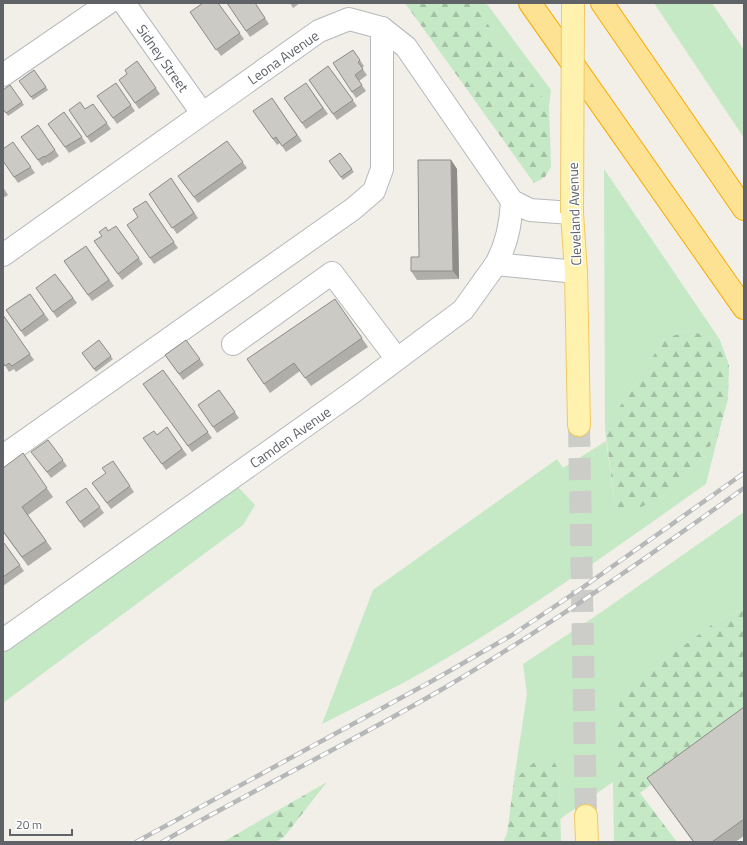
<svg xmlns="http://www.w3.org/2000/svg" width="747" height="845" font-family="'Titillium Web',sans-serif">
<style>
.grass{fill:#c5e8c5}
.forest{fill:url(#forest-firs)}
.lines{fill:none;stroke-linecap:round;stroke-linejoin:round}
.major-tunnel{stroke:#ccccc8;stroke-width:22;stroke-dasharray:22 11;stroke-linecap:butt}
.minor-casing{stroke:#b5b8bc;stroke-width:24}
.major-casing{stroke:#f2c960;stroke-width:24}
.highway-casing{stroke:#f9ab00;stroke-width:24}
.minor{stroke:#fff;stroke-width:22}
.major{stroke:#fff2af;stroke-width:22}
.highway{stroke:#fde293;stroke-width:22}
.rail-casing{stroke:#b6b7b8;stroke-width:4.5}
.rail{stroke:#fff;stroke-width:3;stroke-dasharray:9;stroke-linecap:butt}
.major-bridge-casing{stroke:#f2c960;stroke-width:24;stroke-linecap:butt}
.major-bridge{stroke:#fff2af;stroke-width:22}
.wall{fill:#afaea9}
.shaded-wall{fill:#8f8d8a}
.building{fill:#cccac5;stroke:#8f8d8a}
.labels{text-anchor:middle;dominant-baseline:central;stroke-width:3;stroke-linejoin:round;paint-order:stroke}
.street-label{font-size:14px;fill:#5f6368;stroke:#fff}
</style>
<defs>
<pattern id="forest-firs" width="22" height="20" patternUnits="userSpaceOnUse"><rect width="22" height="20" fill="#c5e8c5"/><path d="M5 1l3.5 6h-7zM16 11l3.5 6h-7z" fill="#a3c0a4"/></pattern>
</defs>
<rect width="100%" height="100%" fill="#f1efe8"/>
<!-- grass -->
<g class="grass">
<path d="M472 3H486L551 90 549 106Z"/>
<path d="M654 3H712L744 50V138Z"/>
<path d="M604 169 720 340 690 331 665 338 605 429Z"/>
<path d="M718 436 706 484C608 553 509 625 403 683 376 697 349 710 322 724L373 590 557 459 563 468 606 441 615 505 659 499 686 477Z"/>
<path d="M237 486 255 505 243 525 3 703V653Z"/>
<path d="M744 512V609L717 621 621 693 613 782 560 819 559 770 540 757 514 780 527 694 523 664 600 613Z"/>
</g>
<!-- forest -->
<g class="forest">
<path d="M405 3H472L549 106 551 167 545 177 534 183Z"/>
<path d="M690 331 720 340 729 365 728 399 718 436 686 477 659 499 627 513 615 505 605 429 665 338Z"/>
<path d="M744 609V716L640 793 677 842H614L613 782 620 693 717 621Z"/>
<path d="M540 757 552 759 559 770 561 842H503L507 834 514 780Z"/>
<path d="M327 782 284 837 276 842H223Z"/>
</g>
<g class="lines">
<!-- major-tunnel -->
<path class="major-tunnel" d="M579 425 586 816"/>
<defs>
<g id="minor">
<path d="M124 3 202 113"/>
<path d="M3 75 108 3"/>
<path d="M3 255 319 31 349 19 382 28 406 47 512 201 530 210 572 213"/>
<path d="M496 264C507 244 511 224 512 201"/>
<path d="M233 344 332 273 397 359"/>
<path d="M3 456 353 209 374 191 382 169V28"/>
<path d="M3 640 353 392 463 310 496 264 576 272"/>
</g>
<g id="major">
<path d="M572 213 576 272 579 425"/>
<path d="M586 816 587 842"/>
</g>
<g id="highway">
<path d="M530 3 744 308"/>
<path d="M602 3 744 209"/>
</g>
</defs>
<!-- minor casing -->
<use href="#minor" class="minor-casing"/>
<!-- major casing -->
<use href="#major" class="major-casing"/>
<!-- highway casing -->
<use href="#highway" class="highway-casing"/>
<!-- minor -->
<use href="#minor" class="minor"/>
<!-- major -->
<use href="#major" class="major"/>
<!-- highway -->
<use href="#highway" class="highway"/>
<defs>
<g id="rail">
<path d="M136 842 432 681 512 635 582 588 744 473"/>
<path d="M162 842C257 788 356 740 451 684 552 624 648 557 744 488"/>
</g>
</defs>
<!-- rail casing -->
<use href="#rail" class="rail-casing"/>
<!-- rail -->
<use href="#rail" class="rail"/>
<defs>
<path id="major-bridge" d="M572 213 573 3"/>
</defs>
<!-- major-bridge casing -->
<use href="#major-bridge" class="major-bridge-casing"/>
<!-- major-bridge -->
<use href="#major-bridge" class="major-bridge"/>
</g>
<!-- wall -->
<g class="wall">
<path d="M218 3 244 39 221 56 190 12Z"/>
<path d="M227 3H255L269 24 250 37Z"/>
<path d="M290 3H300L293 8Z"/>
<path d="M353 50 364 66 362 68 367 75 359 81 366 91 356 98 333 63Z"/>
<path d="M137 61 160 94 139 109 119 80 127 74Z"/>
<path d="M328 66 357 106 337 120 309 80Z"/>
<path d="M34 70 48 90 33 100 19 81Z"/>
<path d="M116 83 135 111 117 124 97 96Z"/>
<path d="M306 83 328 114 306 129 284 98Z"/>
<path d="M10 85 24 105 8 116 3 109Z"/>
<path d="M272 98 302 141 286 152 280 143 277 145 253 111Z"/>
<path d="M93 104 111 129 91 143 69 110 85 109Z"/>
<path d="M64 112 86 143 69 153 48 124Z"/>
<path d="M38 125 59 156 49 163 48 162 42 166 21 137Z"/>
<path d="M227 141 247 168 198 203 178 176Z"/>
<path d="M13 142 35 173 18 183 3 161Z"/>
<path d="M340 153 354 172 343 180 329 161Z"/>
<path d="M451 160 457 169 459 279 417 280 411 271 419 257Z"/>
<path d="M171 178 198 218 177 234 149 194Z"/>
<path d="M3 187 8 195 3 198Z"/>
<path d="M146 201 178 248 154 264 127 225 138 217Z"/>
<path d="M116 226 143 264 122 280 94 241Z"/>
<path d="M86 246 114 286 92 301 64 261Z"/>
<path d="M55 274 77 303 57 318 36 288Z"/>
<path d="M30 294 49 320 25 337 6 310Z"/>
<path d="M335 299 368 347 311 386 300 371 270 393 247 359Z"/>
<path d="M3 315 34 360 16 372 14 369 9 372 3 362Z"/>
<path d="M99 340 113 359 96 372 82 353Z"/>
<path d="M186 340 204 365 183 380 165 355Z"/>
<path d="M163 370 212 438 192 452 143 384Z"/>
<path d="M219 390 239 418 217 433 198 405Z"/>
<path d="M167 427 187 455 166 470 143 438 157 435Z"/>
<path d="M48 440 67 466 51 478 36 458Z"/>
<path d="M23 453 53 497 28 515 52 549 28 566 3 532Z"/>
<path d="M113 461 134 492 111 509 92 483 106 474Z"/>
<path d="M86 488 104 513 84 528 66 502Z"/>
<path d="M4 543 24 571 3 586V544Z"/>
<path d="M744 707V836L735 842H693L647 778Z"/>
</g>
<!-- shaded-wall -->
<path class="shaded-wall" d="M451 160 457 169 459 279 453 271Z"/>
<!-- building -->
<g class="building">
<path d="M203 3H218L240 33 216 50 190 12Z"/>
<path d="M227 3H255L265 18 246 31Z"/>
<path d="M353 50 360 60 358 62 363 69 355 75 362 85 352 92 333 63Z"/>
<path d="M137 61 156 88 135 103 119 80 127 74 125 70Z"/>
<path d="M328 66 353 100 333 114 309 80Z"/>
<path d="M34 70 46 87 31 97 19 81Z"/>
<path d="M116 83 131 105 113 118 97 96Z"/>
<path d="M306 83 323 108 302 123 284 98Z"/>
<path d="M10 85 22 102 6 113 3 109V90Z"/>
<path d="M272 98 297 135 282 146 276 137 273 139 253 111Z"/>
<path d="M80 102 85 109 93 104 107 123 87 137 69 110Z"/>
<path d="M64 112 82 137 65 147 48 124Z"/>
<path d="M38 125 55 150 45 157 44 156 38 160 21 137Z"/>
<path d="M227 141 243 162 194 197 178 176Z"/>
<path d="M13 142 31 167 14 177 3 161V149Z"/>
<path d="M340 153 352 169 341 177 329 161Z"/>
<path d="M418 160H451L453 271H411V257H419Z"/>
<path d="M171 178 194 213 172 228 149 194Z"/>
<path d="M146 201 174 242 150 258 127 225 138 217 133 209Z"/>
<path d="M116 226 139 258 118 274 94 241 102 236 99 232 106 227 108 231Z"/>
<path d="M86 246 109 280 88 295 64 261Z"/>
<path d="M55 274 73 298 53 312 36 288Z"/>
<path d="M30 294 44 314 21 331 6 310Z"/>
<path d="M335 299 362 338 305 378 294 363 264 384 247 359Z"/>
<path d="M3 315 30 354 12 366 9 363 5 366 3 362Z"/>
<path d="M99 340 111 356 94 369 82 353Z"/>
<path d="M186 340 200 359 179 374 165 355Z"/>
<path d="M163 370 208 432 188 446 143 384Z"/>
<path d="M219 390 235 412 213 427 198 405Z"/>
<path d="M167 427 182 449 162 464 143 438 154 431 157 435Z"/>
<path d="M48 440 63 460 47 472 31 452Z"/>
<path d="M23 453 47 488 22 507 46 541 22 557 3 531V468Z"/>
<path d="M113 461 130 486 107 503 92 483 106 473 102 468Z"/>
<path d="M86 488 100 507 80 522 66 502Z"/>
<path d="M4 543 20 565 3 577V544Z"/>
<path d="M744 707V819L712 842H694L647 778Z"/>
</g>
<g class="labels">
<!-- street labels -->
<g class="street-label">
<text transform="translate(283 57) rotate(-35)">Leona Avenue</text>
<text transform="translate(163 58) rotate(55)">Sidney Street</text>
<text transform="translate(574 214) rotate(-92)">Cleveland Avenue</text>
<text transform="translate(290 437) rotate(-35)">Camden Avenue</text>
</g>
</g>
<!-- border -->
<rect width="747" height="845" fill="none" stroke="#5f6368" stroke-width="8"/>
<!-- scale -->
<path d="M10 829v6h62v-6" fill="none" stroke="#5f6368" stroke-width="2"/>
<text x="16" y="829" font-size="12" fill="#5f6368" stroke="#ffffff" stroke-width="3" paint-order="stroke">20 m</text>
</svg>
